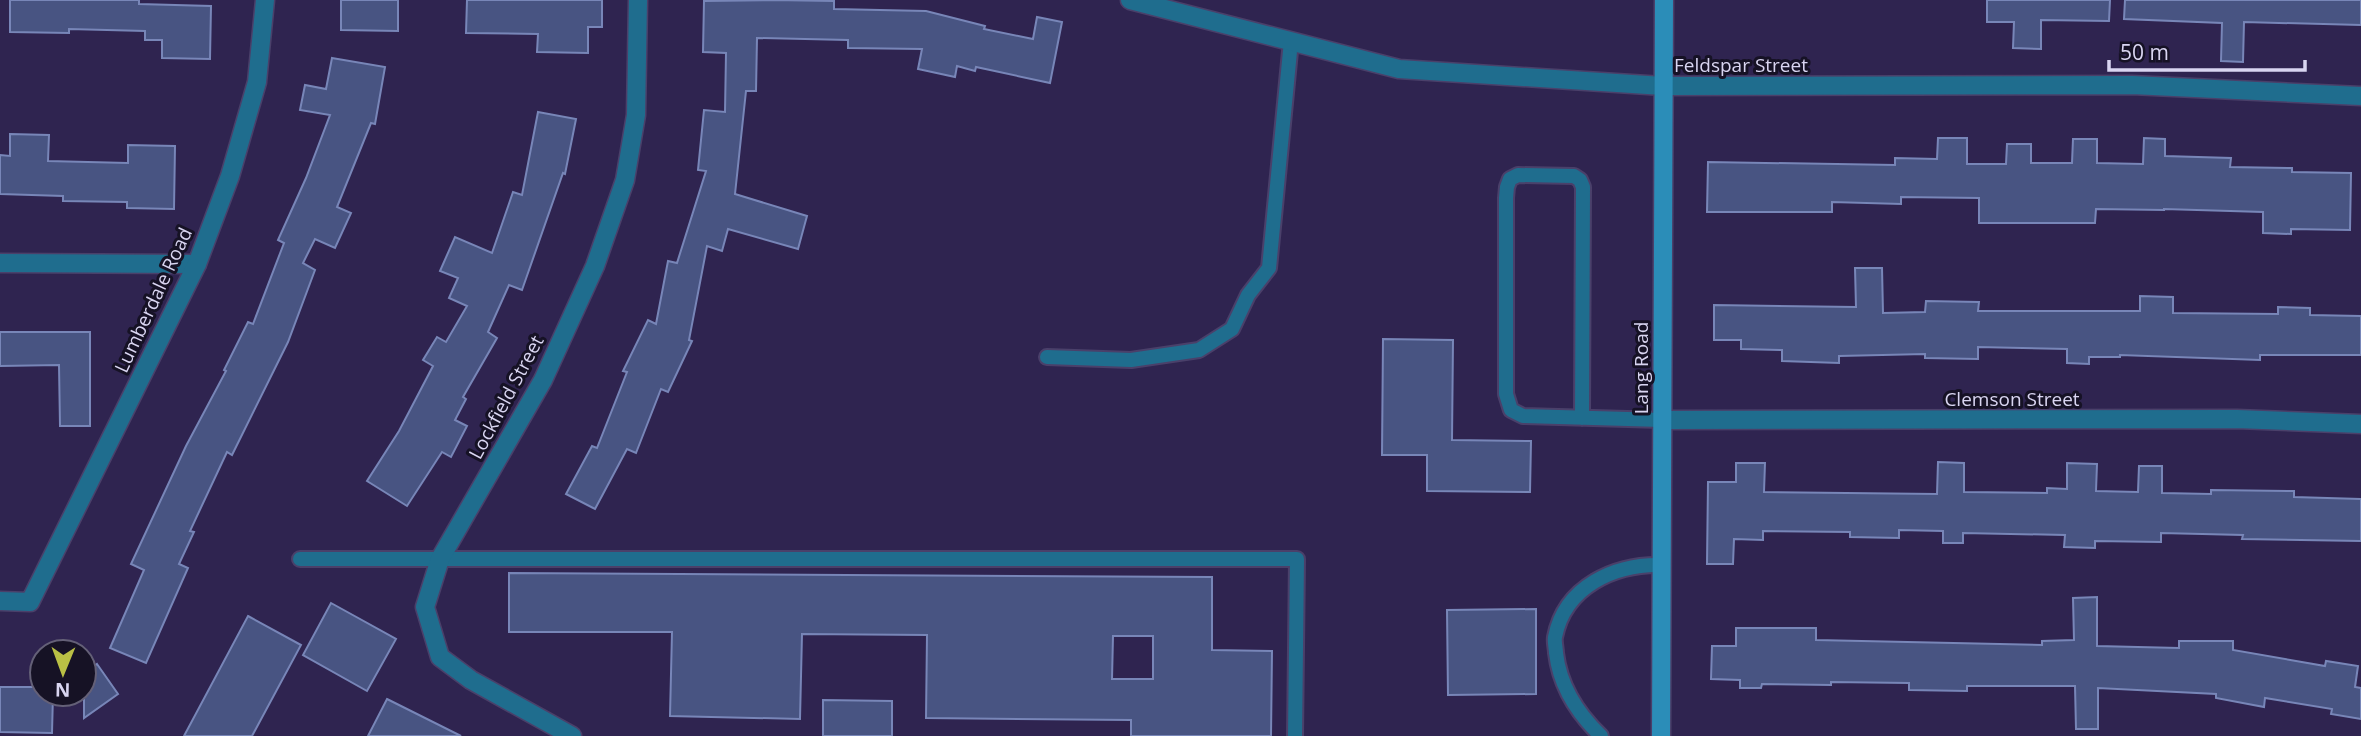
<svg xmlns="http://www.w3.org/2000/svg" width="2361" height="736" font-family="'Open Sans',sans-serif">
<style>
.building{fill:#485482;stroke:#7886b8;stroke-width:2;fill-rule:evenodd}
.lines{fill:none;stroke-linecap:round;stroke-linejoin:round}
.lane-casing{stroke:#4a406a;stroke-width:18}
.street-casing{stroke:#4a406a;stroke-width:21}
.secondary-casing{stroke:#4a406a;stroke-width:21}
.lane{stroke:#1f6d8e;stroke-width:14}
.street{stroke:#1f6d8e;stroke-width:18}
.secondary{stroke:#2b8db8;stroke-width:18}
.labels{text-anchor:middle;dominant-baseline:central;stroke-width:6;stroke-linejoin:round;paint-order:stroke}
.street-label{font-size:19px;fill:#d9d5f1;stroke:#161225}
</style>
<rect width="100%" height="100%" fill="#2f2450"/>
<!-- building -->
<g class="building">
<path d="M10 0H139V4L211 6 210 59 162 58V40H145V31L69 29V33L10 32Z"/>
<path d="M341 0H398V31L341 30Z"/>
<path d="M467 0H602V27H588V53L537 52 538 34 466 33Z"/>
<path d="M773 0 834 1V9L926 11 985 26 984 29 1033 39 1037 17 1062 22 1050 83 976 67 975 71 957 66 955 77 918 69 922 49 848 48V40L757 38 756 91H746L735 194 807 216 798 249 728 229 722 251 707 246 689 340 692 341 668 392 661 389 636 453 627 449 595 509 566 494 592 446 597 448 627 372 623 371 648 320 656 324 668 261 677 263 706 171 698 170 704 110 725 112 726 53 703 52 704 1Z"/>
<path d="M1987 0H2110L2109 21 2041 20V49L2013 48 2014 22H1987Z"/>
<path d="M2125 0H2361V25L2244 22 2243 62 2221 61 2222 23 2124 19Z"/>
<path d="M332 58 385 67 375 124 371 123 337 207 351 213 335 248 315 239 303 263 315 270 288 342 232 455 227 452 190 531 194 532 179 564 188 568 146 663 110 648 144 570 131 564 186 446 226 371 224 370 248 322 253 324 284 243 278 240 306 178 330 115 300 110 305 85 326 89Z"/>
<path d="M538 112 576 119 565 174 563 173 522 290 509 285 488 332 497 338 463 397 466 399 455 420 467 426 451 457 442 452 407 506 367 481 399 431 433 366 423 360 437 337 446 342 467 306 449 298 458 278 440 271 455 237 492 253 513 192 522 195Z"/>
<path d="M10 134 49 135 48 161 128 163V145L175 146 174 209 127 208V202L63 201V196L0 194V155L10 156Z"/>
<path d="M1938 138H1967V164H2006L2007 144H2031V163H2072L2073 139H2097V163L2143 164 2144 138 2165 139V156L2231 158 2230 167 2292 168V172L2351 173 2350 230 2291 229V234L2263 233V212L2164 209V210L2096 209 2095 223H1979V198L1901 197V204L1832 202V212H1707L1708 162 1895 165V158L1937 159Z"/>
<path d="M1855 268H1882L1883 313 1925 312 1926 301 1979 302 1978 311H2140V296L2173 297V313L2278 314V307L2310 308V315L2361 316V355H2260V360L2120 355V357H2089V364L2067 363V349L1978 347V359L1925 358V354L1839 356V363L1782 361V350L1741 349V340H1714V305L1856 307Z"/>
<path d="M0 332H90V426H60L59 365 0 366Z"/>
<path d="M1383 339 1453 340 1452 440 1531 441 1530 492 1427 491V455H1382Z"/>
<path d="M1938 462 1964 463V492L2047 493V488L2067 489V463L2097 464 2096 491 2138 492 2139 466H2162V493L2211 494V490L2294 491V497L2361 499V541L2242 539 2243 535 2161 533V542L2095 541V548L2064 547 2065 535 1963 533V543H1943V531L1899 530V538L1850 537V532L1763 531V540L1734 539 1733 564H1707L1708 482H1736V463H1765L1764 492 1937 494Z"/>
<path d="M509 573 1212 577V650L1272 651 1271 736H1131V720L926 718 927 635 802 634 800 719 670 716 672 632H509ZM1113 636H1153V679H1112Z"/>
<path d="M2097 597V646L2179 648V641H2233V650L2325 666 2326 661 2358 666 2355 687 2361 688V719L2331 714 2332 709 2265 698 2264 707 2216 698V694L2098 688V729H2076L2075 686H1967V691L1909 690V683L1831 682V685L1762 684 1761 688H1740V680L1711 679 1712 646H1736V628H1816V640L2042 645V641L2074 640 2073 598Z"/>
<path d="M331 603 396 639 367 691 303 655Z"/>
<path d="M1536 609V694L1448 695 1447 610Z"/>
<path d="M248 616 301 645 252 736H184Z"/>
<path d="M97 664 118 694 84 718V673Z"/>
<path d="M0 687H42V694H53L52 733 0 732Z"/>
<path d="M387 699 461 736H368Z"/>
<path d="M823 700 892 701V736H823Z"/>
</g>
<g class="lines">
<defs>
<g id="lane">
<path d="M1047 357 1131 360 1199 350 1232 329 1248 295 1269 268 1291 41"/>
<path d="M1582 418 1583 187 1580 180 1574 176 1518 175 1510 179 1507 187 1506 198V394L1511 410 1523 416 1662 420"/>
<path d="M300 559H1297L1295 736"/>
<path d="M1601 736C1577 713 1560 687 1556 653 1556 648 1554 642 1555 637 1565 586 1615 564 1661 565"/>
</g>
<g id="street">
<path d="M1130 0 1399 69 1663 86 2132 85 2361 96"/>
<path d="M0 263 197 264"/>
<path d="M1662 420 2237 419 2361 424"/>
<path d="M0 601 30 602 197 264 230 176 257 82 265 0"/>
<path d="M572 736 471 680 440 657 425 607 440 559 543 380 595 266 625 180 636 115 638 0"/>
</g>
<path id="secondary" d="M1661 736 1664 0"/>
</defs>
<!-- lane casing -->
<use href="#lane" class="lane-casing"/>
<!-- street casing -->
<use href="#street" class="street-casing"/>
<!-- secondary casing -->
<use href="#secondary" class="secondary-casing"/>
<!-- lane -->
<use href="#lane" class="lane"/>
<!-- street -->
<use href="#street" class="street"/>
<!-- secondary -->
<use href="#secondary" class="secondary"/>
</g>
<g class="labels">
<!-- street labels -->
<g class="street-label">
<text x="1741" y="65">Feldspar Street</text>
<text transform="translate(153 300) rotate(-65)">Lumberdale Road</text>
<text transform="translate(1641 368) rotate(-90)">Lang Road</text>
<text transform="translate(506 397) rotate(-62)">Lockfield Street</text>
<text x="2012" y="399">Clemson Street</text>
</g>
</g>
<!-- north arrow -->
<g transform="translate(63 673) rotate(181)"><circle r="33" fill="#161225" stroke="#646077" stroke-width="2"/>
<path d="M0-5L12 26L0 18L-12 26Z" fill="#bac045"/>
<text y="-10" font-size="19" font-weight="bold" text-anchor="middle" fill="#d9d5f1">N</text>
</g>
<!-- scale -->
<path d="M2109 60v10h196v-10" fill="none" stroke="#d9d5f1" stroke-width="3.5"/>
<text x="2120" y="60" font-size="21" fill="#d9d5f1" stroke="#161225" stroke-width="5" paint-order="stroke">50 m</text>
</svg>
